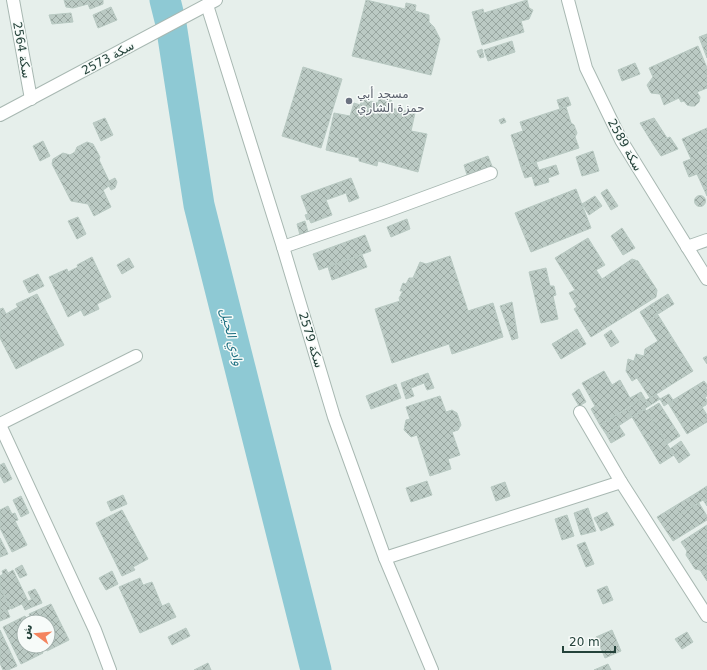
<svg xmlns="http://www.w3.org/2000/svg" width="707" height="670" font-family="'DejaVu Sans','Noto Sans Arabic',sans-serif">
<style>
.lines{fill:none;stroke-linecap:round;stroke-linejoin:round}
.river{stroke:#8ec9d4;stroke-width:31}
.building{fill:url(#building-cross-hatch);stroke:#b8c9c2}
.minor-casing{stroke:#a8b8b2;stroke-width:14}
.minor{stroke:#fff;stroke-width:12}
.worship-dot{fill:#6b7280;stroke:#f7fbf9;stroke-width:1.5}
.labels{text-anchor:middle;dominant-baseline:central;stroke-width:3;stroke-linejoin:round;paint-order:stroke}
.street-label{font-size:12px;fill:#24423a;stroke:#f7fbf9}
.worship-label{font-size:12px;fill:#5b616d;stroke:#f7fbf9;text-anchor:start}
.water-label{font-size:13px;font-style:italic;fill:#1c6f80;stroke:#f7fbf9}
</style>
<defs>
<pattern id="building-cross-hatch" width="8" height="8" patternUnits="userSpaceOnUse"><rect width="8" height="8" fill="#bbcac4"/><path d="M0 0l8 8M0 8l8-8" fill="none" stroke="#98a6a0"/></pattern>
</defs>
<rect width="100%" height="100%" fill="#e6efeb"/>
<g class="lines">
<!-- river -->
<path class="river" d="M165 0 171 24 199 205 316 670"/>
</g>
<!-- building -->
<g class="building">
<path d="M64 0H103V4L90 9 88 4 73 8 66 7Z"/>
<path d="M366 0 405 9 406 3 416 5 415 11 429 15V22L434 27 440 39 431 75 352 56Z"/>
<path d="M527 0 529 8 533 10 529 19 521 21 524 32 482 45 472 12 483 9 484 13Z"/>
<path d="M111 7 117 20 98 28 93 15Z"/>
<path d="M71 13 73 22 52 24 49 15Z"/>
<path d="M707 34V58L699 37Z"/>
<path d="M512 41 515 52 488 61 484 50Z"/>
<path d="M698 46 707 68V88L697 92 700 97 699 102 695 106H691L687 105 684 101 681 102 679 98 664 105 660 94 651 93 647 85 653 77 649 68Z"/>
<path d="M482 49 484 57 480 58 477 51Z"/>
<path d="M635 63 640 74 622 81 618 70Z"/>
<path d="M303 67 342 79 321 148 282 136Z"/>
<path d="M383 96 390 97 392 102 391 108 415 113 411 131 427 134 418 172 378 161 377 166 359 161V158L326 150 334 113 350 116 354 103 360 105 362 99 378 103 379 99Z"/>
<path d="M568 97 571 105 560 109 557 100Z"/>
<path d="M566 107 571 123 574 125 577 133 575 137 579 148 521 167 511 135 523 131 520 122Z"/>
<path d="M105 118 113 135 101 141 93 123Z"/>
<path d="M504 118 506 122 501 124 499 120Z"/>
<path d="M654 118 667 138 653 144 640 123Z"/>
<path d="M707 128V196L697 174 689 177 683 162 691 159 682 139Z"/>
<path d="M670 137 678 149 661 156 653 144Z"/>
<path d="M43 141 50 156 40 161 33 146Z"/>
<path d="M87 142 93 144 100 157 99 160 109 181 115 178 117 182 115 188 111 190 109 186 103 190 111 207 94 216 88 204 71 201 52 164 53 159 63 153 70 155 75 152 77 147Z"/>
<path d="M593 151 599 171 582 176 576 157Z"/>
<path d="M488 156 492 166 467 175 464 165Z"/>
<path d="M536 162 539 170 556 165 559 174 548 178 549 182 535 186 532 176 525 178 521 167Z"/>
<path d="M351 178 359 198 349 202 346 193 326 200 332 215 311 223 309 219 307 220 305 215 308 214 301 196Z"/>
<path d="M576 189 591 228 531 252 515 213Z"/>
<path d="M607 189 618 206 611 210 601 193Z"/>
<circle cx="700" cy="201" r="5.5"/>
<path d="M595 196 602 206 589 215 582 204Z"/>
<path d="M78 217 86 234 77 239 68 221Z"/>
<path d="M407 219 410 229 391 237 387 227Z"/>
<path d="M305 221 308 232 300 235 297 224Z"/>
<path d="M622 228 635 248 623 255 611 236Z"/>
<path d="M365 235 371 251 319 270 313 254Z"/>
<path d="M588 238 605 265 596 270 602 279 632 259 638 261 657 290 656 297 591 337 574 309 577 307 569 293 575 290 555 258Z"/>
<path d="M362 255 367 267 332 280 328 267Z"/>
<path d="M450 256 468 311 493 303 503 337 452 354 449 344 392 363 375 309 400 301 399 298 403 291H400L403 283 406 284 409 278H413L420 262 426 264Z"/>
<path d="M92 257 111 297 97 304 99 309 84 316 81 310 68 317 49 277 67 269 68 272 78 267 77 265Z"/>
<path d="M129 258 134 267 122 274 117 265Z"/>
<path d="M546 268 550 286H554L556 295 553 296 558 319 541 323 529 272Z"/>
<path d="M38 274 44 286 29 293 23 281Z"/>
<path d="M37 294 64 345 16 369 0 338V309L3 308 6 314 18 307 16 304Z"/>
<path d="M668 294 674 304 658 314 652 304Z"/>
<path d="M512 302 518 338 512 340 500 306Z"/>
<path d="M652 304 658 314 646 322 640 312Z"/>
<path d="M658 315 693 371 650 398 637 378 632 381 626 371 628 359 634 361 636 354 644 356 645 349 658 341 646 322Z"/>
<path d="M577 329 586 344 561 359 552 344Z"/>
<path d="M611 330 619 342 611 347 604 335Z"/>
<path d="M707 356V364L703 358Z"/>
<path d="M604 371 612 385 620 380 630 398 641 392 644 397 600 425 591 409 595 406 582 383Z"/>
<path d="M428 373 434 388 427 390 424 383 411 388 414 396 406 399 401 383Z"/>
<path d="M704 381 707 385V396L705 397 707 401 706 405 702 407 707 415V422L687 434 668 403Z"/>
<path d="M396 384 401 398 371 409 366 396Z"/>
<path d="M579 389 586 402 579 406 572 394Z"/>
<path d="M656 394 660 399 649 406 646 400Z"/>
<path d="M669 394 673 400 664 406 660 399Z"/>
<path d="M440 396 446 412 452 410 457 413 461 425 458 430 452 432 460 455 448 459 451 469 430 476 417 435 411 437 404 430 406 420 410 419 406 407Z"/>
<path d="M644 397 649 406 632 417 627 409Z"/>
<path d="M659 403 680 436 667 444 646 411Z"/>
<path d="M627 409 632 417 606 434 600 425Z"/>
<path d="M645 409 674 455 660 464 632 417Z"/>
<path d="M619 426 625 435 611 443 606 434Z"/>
<path d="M681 441 690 455 679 463 670 449Z"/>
<path d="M4 463 12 479 4 483 0 475V465Z"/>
<path d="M427 481 432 495 411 502 406 488Z"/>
<path d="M505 482 510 496 496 501 491 487Z"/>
<path d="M707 486V506L698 492Z"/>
<path d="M698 492 703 500 680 514 675 506Z"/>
<path d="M123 495 127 504 111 511 107 502Z"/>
<path d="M21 496 29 513 21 517 13 500Z"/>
<path d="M699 503 707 516V520L673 541 657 517 675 506 680 514Z"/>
<path d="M8 506 12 514 15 513 18 520 15 521 27 545 12 552 0 528V510Z"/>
<path d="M588 508 596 531 581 535 574 513Z"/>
<path d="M122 510 148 559 133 567 135 570 122 576 96 523Z"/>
<path d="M607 512 614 525 601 531 594 518Z"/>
<path d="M567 515 574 536 562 540 555 519Z"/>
<path d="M707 525V581L700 570 695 569 686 555 687 551 681 542Z"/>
<path d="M0 538 8 554 0 557Z"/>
<path d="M585 542 594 564 586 567 577 545Z"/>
<path d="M22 565 27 575 20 578 15 569Z"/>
<path d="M6 569 8 573 13 570 28 601 11 609 0 587V576L3 574 2 571Z"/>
<path d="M112 571 118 584 106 590 99 578Z"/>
<path d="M140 578 143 585 152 582 162 606 169 603 176 617 140 633 119 587Z"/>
<path d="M607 586 613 600 603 604 597 590Z"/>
<path d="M0 587 10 609 1 613 0 611Z"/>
<path d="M35 589 39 596 32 600 28 592Z"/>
<path d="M39 596 42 603 25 610 22 604Z"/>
<path d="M51 604 69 640 47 651 45 646H48V622H33L29 614Z"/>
<path d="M7 610 10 617 0 621V611L1 613Z"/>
<path d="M25 616 28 622H24V646H40L43 653 21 664 3 627Z"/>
<path d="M186 628 190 636 172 645 168 637Z"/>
<path d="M0 630 17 666 8 670H3L0 663Z"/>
<path d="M612 630 621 651 605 658 596 637Z"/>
<path d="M687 632 693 642 682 649 675 639Z"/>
<path d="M208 663 211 670H194Z"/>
<path d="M608 664 611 670H594Z"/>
</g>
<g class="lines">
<defs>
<g id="minor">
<path d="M13 0 31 99"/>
<path d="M568 0 586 68 621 140 707 279"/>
<path d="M207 5 283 247 334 417 385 558 432 670"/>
<path d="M0 115 216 0"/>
<path d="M283 247 385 212 491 173"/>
<path d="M687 247 707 240"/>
<path d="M580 412 621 482 707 616"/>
<path d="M0 424 136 356"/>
<path d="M0 425 95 630 110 670"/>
<path d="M385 558 621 482"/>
</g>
</defs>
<!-- minor casing -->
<use href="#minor" class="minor-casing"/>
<!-- minor -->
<use href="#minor" class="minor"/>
</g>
<!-- markers -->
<circle class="worship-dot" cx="349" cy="101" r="4"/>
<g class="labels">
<!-- street labels -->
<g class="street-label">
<text transform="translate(22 50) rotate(80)">سكة 2564</text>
<text transform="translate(108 58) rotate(-28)">سكة 2573</text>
<text transform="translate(625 145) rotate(61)">سكة 2589</text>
<text transform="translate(311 340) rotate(73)">سكة 2579</text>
</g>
<!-- worship labels -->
<g class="worship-label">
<text x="357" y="94">مسجد أبي<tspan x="357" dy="14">حمزة الشاري</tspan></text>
</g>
<!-- water labels -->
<g class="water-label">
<text transform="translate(232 337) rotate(76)">وادي الحيل</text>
</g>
</g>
<!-- north arrow -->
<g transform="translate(36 634) rotate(286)"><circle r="19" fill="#f7fbf9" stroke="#a3b1ad"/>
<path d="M0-3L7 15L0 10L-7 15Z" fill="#f4845f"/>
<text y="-6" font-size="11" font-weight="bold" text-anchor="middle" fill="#24423a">ش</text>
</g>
<!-- scale -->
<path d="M563 646v6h52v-6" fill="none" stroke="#24423a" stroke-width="2"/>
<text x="569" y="646" font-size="12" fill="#24423a" stroke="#f7fbf9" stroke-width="3" paint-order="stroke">20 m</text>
</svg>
